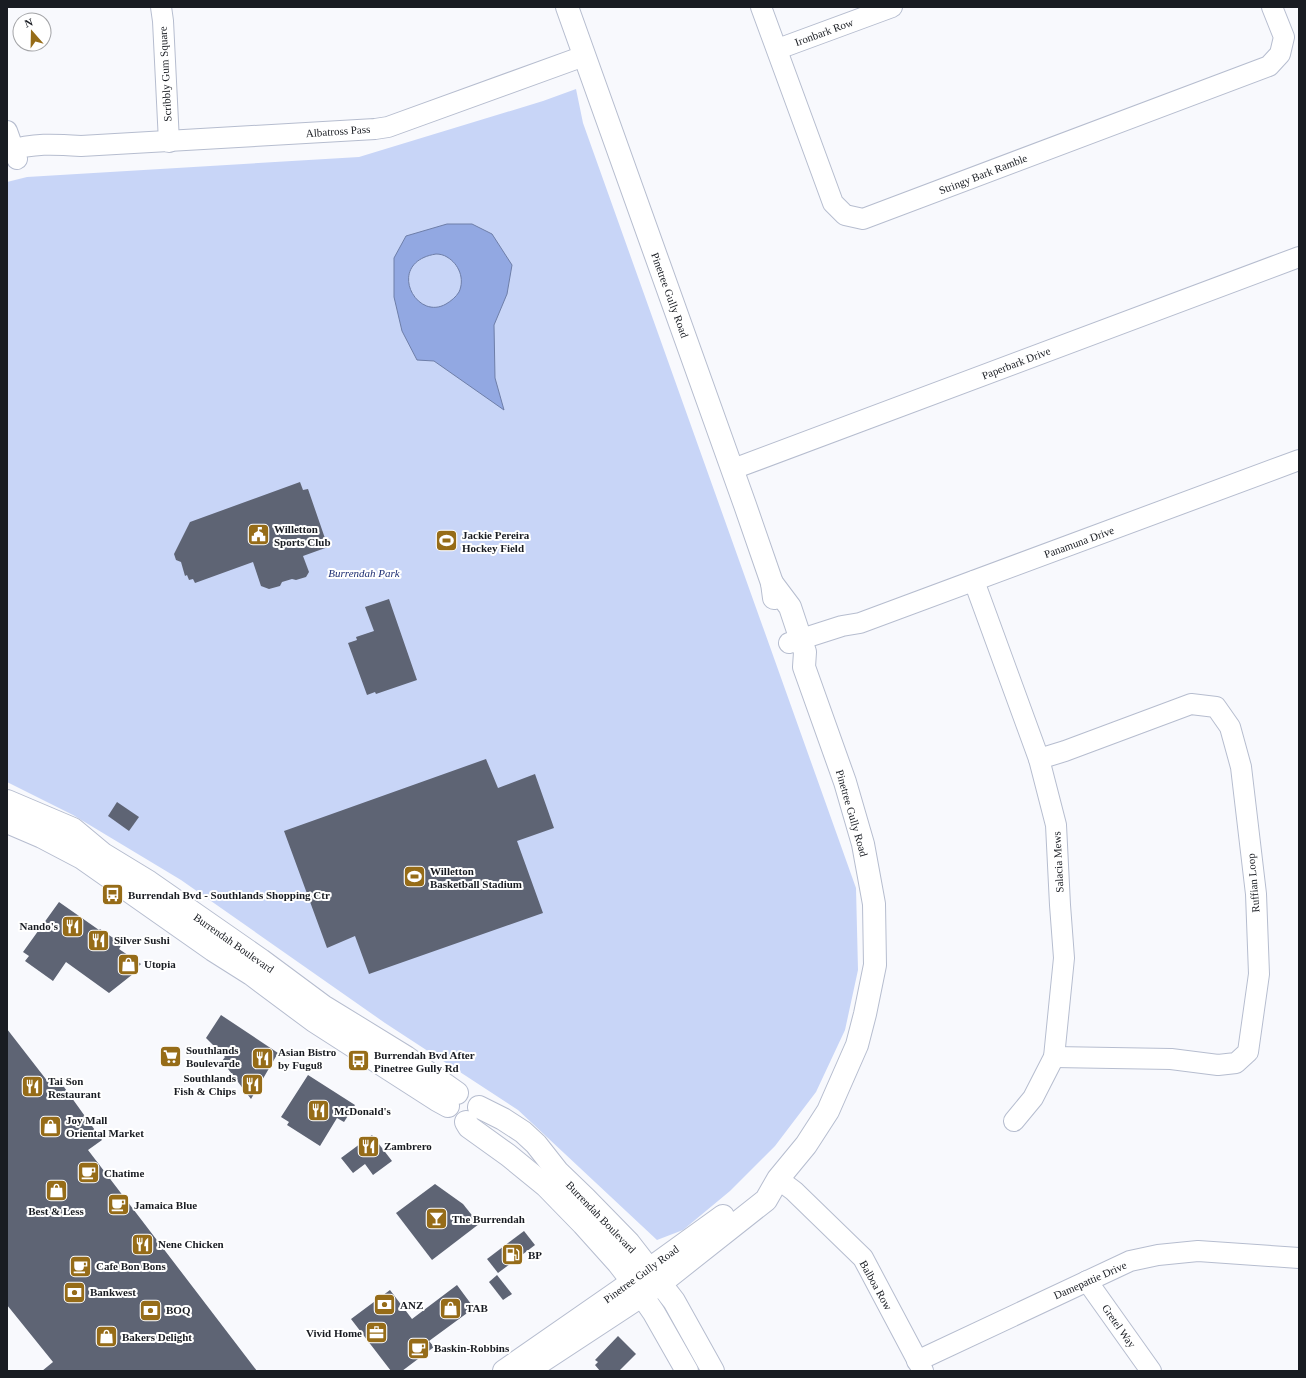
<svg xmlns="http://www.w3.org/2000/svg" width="1306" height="1378" font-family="Georgia,serif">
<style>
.green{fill:#c8d5f7}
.water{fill:#92a8e2;stroke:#6e7ea8;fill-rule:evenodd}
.building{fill:#5e6474}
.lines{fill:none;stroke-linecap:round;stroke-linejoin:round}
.minor-casing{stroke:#b6bdcf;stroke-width:22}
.major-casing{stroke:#b6bdcf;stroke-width:24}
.minor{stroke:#fff;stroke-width:20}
.major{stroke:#fff;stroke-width:22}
.labels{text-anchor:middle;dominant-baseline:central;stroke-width:4;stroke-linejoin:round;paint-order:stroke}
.street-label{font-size:11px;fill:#191c22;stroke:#fff}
.poi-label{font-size:11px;font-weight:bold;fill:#191c22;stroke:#fff;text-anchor:start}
.park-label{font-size:11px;font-style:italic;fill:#1d2e72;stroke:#fff}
</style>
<rect width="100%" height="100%" fill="#f8f9fd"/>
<!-- green -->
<path class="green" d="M576 89 583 123 856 888 858 970 845 1030 816 1092 775 1146 730 1191 683 1230 657 1240 518 1110 385 1023 181 880 73 815 7 782V182L27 177 359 157 543 101Z"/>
<!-- water -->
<path class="water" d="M447 224H472L492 234 512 265 507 294 494 325 495 378 504 410 434 361 417 360 402 331 394 297V258L406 236ZM436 254C440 254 444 255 447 257 459 264 465 279 459 292 456 297 451 301 446 304 415 322 385 262 436 254Z"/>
<!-- building -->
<g class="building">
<path d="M300 482 303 490 308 489 328 547 303 556 309 572 306 577 296 580 292 579 282 582 280 586 269 589 261 586 253 562 195 583 193 579 189 580 187 575 185 576 181 562 176 560 174 554 190 522Z"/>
<path d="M389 599 417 680 376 694 375 692 367 695 348 643 357 640 356 637 374 631 365 607Z"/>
<path d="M486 759 498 788 535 774 554 828 517 841 543 913 369 974 355 936 327 948 284 831Z"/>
<path d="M117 802 139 817 129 831 108 816Z"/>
<path d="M59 902 99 930 100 929 122 944 119 949 141 964 131 973 133 974 109 993 66 962 53 981 25 961 29 956 23 952Z"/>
<path d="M221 1015 278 1053 251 1099 222 1061 225 1057 206 1038Z"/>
<path d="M7 1029 52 1087 59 1080 102 1140 88 1150 257 1371H42L53 1362 7 1305Z"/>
<path d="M308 1075 355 1105 344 1122 337 1118 320 1146 287 1125 289 1122 281 1117Z"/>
<path d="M372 1135 392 1161 373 1175 365 1164 353 1173 341 1158Z"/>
<path d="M435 1184 463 1204 479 1224 432 1260 396 1213Z"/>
<path d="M524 1231 535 1245 498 1273 487 1259Z"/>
<path d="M497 1275 512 1294 503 1300 489 1282Z"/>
<path d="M457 1285 474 1308 429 1341 434 1347 402 1371H391L351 1319 390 1290 412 1319Z"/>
<path d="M618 1336 636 1354 619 1371H600L595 1365 598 1362 595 1360Z"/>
</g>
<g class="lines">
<defs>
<g id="minor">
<path d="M161 7 163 21 169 142"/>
<path d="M761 7 833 203 845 215 863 219 1269 66 1280 54 1284 37 1272 7"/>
<path d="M778 49 892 7"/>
<path d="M7 131 17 159"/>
<path d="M7 151C34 143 53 144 81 146L375 129 388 127 584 56"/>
<path d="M733 469 1299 257"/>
<path d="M974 581 1039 759 1056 825 1060 905 1064 958 1054 1057 1033 1098 1014 1121"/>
<path d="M789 643 842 626 860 623 1299 460"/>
<path d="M1039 759 1065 751 1191 704 1216 707 1230 727 1241 767 1256 894 1259 974 1248 1052 1236 1063 1218 1065 1171 1059 1054 1057"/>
<path d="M778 1179 794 1191 863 1258 923 1371"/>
<path d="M1087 1281 1151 1371"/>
<path d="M917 1361 1130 1261 1158 1255 1198 1251 1299 1258"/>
</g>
<g id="major">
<path d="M567 7 745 505 772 583 774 598"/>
<path d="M7 801 73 829 103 854 149 882 261 960 323 1006 406 1057 457 1093"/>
<path d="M7 822 42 837 82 858 213 950 251 974 314 1021 437 1100 448 1106"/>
<path d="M479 1107 503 1119 523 1132 536 1144 558 1172 585 1198 629 1243 674 1301 713 1371"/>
<path d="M466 1122 469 1127 508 1155 546 1186 583 1224 618 1263 632 1281 654 1313 687 1371"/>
<path d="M504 1371 619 1291 723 1216"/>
<path d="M527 1371 661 1283 766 1200 778 1179 806 1145 828 1111 857 1045 865 1014 875 965 874 904 863 844 845 782 804 667 805 652 790 607 772 583"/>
</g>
</defs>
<!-- minor casing -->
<use href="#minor" class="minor-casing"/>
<!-- major casing -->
<use href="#major" class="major-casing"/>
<!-- minor -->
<use href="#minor" class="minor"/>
<!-- major -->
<use href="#major" class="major"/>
</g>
<!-- icons -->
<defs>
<symbol id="civic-square" viewBox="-11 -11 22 22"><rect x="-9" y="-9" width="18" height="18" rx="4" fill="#966c18" stroke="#fff"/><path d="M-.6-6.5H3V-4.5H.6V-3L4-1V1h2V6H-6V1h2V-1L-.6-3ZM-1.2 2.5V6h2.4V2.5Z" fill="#fff"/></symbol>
<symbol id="stadium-square" viewBox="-11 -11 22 22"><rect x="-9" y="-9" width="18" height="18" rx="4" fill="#966c18" stroke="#fff"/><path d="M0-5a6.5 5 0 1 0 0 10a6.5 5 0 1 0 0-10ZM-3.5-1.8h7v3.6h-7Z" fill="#fff"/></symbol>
<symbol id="bus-square" viewBox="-11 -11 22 22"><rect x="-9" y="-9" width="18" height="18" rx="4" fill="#966c18" stroke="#fff"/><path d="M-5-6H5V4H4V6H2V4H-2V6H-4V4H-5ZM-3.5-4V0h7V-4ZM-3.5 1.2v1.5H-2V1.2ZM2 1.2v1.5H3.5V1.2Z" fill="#fff"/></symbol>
<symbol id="restaurant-square" viewBox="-11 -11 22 22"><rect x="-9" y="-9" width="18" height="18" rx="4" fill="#966c18" stroke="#fff"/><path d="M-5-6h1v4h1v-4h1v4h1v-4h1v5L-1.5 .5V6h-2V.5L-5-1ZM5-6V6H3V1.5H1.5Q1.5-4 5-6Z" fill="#fff"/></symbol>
<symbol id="shop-square" viewBox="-11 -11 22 22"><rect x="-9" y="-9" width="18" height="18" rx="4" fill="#966c18" stroke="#fff"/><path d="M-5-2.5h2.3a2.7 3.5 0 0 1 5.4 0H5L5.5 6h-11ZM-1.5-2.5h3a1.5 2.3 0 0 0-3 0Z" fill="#fff"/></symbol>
<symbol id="supermarket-square" viewBox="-11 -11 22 22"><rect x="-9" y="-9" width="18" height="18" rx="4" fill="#966c18" stroke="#fff"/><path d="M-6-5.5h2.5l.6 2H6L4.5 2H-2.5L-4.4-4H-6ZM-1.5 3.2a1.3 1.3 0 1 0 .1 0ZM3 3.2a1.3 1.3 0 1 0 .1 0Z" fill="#fff"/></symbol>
<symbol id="cafe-square" viewBox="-11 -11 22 22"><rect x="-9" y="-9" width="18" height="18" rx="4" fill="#966c18" stroke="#fff"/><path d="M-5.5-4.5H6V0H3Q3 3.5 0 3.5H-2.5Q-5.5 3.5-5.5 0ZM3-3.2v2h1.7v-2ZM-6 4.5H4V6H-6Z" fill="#fff"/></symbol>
<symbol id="bar-square" viewBox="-11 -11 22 22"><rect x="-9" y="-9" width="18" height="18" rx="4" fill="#966c18" stroke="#fff"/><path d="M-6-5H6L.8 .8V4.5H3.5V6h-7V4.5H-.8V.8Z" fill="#fff"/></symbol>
<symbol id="fuel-square" viewBox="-11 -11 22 22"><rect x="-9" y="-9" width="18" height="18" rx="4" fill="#966c18" stroke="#fff"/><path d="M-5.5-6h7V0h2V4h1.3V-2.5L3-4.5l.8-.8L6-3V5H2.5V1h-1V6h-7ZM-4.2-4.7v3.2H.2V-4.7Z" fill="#fff"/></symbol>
<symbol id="bank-square" viewBox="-11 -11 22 22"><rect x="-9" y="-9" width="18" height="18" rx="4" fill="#966c18" stroke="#fff"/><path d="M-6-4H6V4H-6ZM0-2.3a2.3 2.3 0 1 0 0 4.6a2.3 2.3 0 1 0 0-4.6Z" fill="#fff"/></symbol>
<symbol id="office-square" viewBox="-11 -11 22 22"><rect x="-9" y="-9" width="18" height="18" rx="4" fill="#966c18" stroke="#fff"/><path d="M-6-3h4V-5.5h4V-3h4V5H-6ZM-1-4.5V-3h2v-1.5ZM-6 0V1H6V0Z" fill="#fff"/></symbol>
</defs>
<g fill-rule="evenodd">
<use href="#civic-square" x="246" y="522" width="25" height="25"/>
<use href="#stadium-square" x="434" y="528" width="25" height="25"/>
<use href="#stadium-square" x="402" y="864" width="25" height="25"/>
<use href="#bus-square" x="100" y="882" width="25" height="25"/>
<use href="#restaurant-square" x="60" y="914" width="25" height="25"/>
<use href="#restaurant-square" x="86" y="928" width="25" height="25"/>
<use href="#shop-square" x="116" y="952" width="25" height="25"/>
<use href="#supermarket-square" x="158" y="1044" width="25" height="25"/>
<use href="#restaurant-square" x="250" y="1046" width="25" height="25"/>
<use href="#bus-square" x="346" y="1048" width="25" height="25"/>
<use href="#restaurant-square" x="240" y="1072" width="25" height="25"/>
<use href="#restaurant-square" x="20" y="1074" width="25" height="25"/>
<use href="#restaurant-square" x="306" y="1098" width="25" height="25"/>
<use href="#shop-square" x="38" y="1114" width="25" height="25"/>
<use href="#restaurant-square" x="356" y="1134" width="25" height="25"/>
<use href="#cafe-square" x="76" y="1160" width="25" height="25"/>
<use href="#shop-square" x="44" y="1178" width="25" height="25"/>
<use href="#cafe-square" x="106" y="1192" width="25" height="25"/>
<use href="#bar-square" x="424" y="1206" width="25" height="25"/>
<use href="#restaurant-square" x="130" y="1232" width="25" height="25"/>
<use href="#fuel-square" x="500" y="1242" width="25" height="25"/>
<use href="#cafe-square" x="68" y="1254" width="25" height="25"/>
<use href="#bank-square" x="62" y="1280" width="25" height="25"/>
<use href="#bank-square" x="372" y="1292" width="25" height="25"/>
<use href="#shop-square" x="438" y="1296" width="25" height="25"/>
<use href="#bank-square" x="138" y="1298" width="25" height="25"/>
<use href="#office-square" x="364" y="1320" width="25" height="25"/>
<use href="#shop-square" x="94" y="1324" width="25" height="25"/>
<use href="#cafe-square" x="406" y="1336" width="25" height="25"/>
</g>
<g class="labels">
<!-- street labels -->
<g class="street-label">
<text transform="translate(824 32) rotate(-20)">Ironbark Row</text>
<text transform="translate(165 74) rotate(-93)">Scribbly Gum Square</text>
<text transform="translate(338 131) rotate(-4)">Albatross Pass</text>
<text transform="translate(983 174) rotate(-21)">Stringy Bark Ramble</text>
<text transform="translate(670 295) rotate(70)">Pinetree Gully Road</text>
<text transform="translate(1016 363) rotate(-21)">Paperbark Drive</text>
<text transform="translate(1079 542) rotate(-20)">Panamuna Drive</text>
<text transform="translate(852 813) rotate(74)">Pinetree Gully Road</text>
<text transform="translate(1058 862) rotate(-93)">Salacia Mews</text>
<text transform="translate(1253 883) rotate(-95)">Ruffian Loop</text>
<text transform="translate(234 943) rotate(35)">Burrendah Boulevard</text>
<text transform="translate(601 1217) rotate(46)">Burrendah Boulevard</text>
<text transform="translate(641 1274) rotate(-36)">Pinetree Gully Road</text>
<text transform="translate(1090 1280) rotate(-24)">Damepattie Drive</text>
<text transform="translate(876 1285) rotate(61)">Balboa Row</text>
<text transform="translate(1119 1326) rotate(55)">Gretel Way</text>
</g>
<!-- poi labels -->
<g class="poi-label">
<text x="274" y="529">Willetton<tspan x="274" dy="13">Sports Club</tspan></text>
<text x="462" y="535">Jackie Pereira<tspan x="462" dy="13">Hockey Field</tspan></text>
<text x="430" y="871">Willetton<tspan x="430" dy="13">Basketball Stadium</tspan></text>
<text x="128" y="895">Burrendah Bvd - Southlands Shopping Ctr</text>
<text x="58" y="926" text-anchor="end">Nando's</text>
<text x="114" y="940">Silver Sushi</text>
<text x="144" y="964">Utopia</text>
<text x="186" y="1050">Southlands<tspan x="186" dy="13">Boulevarde</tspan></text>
<text x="278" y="1052">Asian Bistro<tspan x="278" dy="13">by Fugu8</tspan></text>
<text x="374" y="1055">Burrendah Bvd After<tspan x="374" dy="13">Pinetree Gully Rd</tspan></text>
<text x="236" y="1078" text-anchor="end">Southlands<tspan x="236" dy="13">Fish &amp; Chips</tspan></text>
<text x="48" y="1081">Tai Son<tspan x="48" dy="13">Restaurant</tspan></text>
<text x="334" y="1111">McDonald's</text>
<text x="66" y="1120">Joy Mall<tspan x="66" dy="13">Oriental Market</tspan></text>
<text x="384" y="1146">Zambrero</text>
<text x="104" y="1173">Chatime</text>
<text x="134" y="1205">Jamaica Blue</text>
<text x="56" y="1211" text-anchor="middle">Best &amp; Less</text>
<text x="452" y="1219">The Burrendah</text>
<text x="158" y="1244">Nene Chicken</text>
<text x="528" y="1255">BP</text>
<text x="96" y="1266">Cafe Bon Bons</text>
<text x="90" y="1292">Bankwest</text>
<text x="400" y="1305">ANZ</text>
<text x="466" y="1308">TAB</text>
<text x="166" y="1310">BOQ</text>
<text x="362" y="1333" text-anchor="end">Vivid Home</text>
<text x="122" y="1337">Bakers Delight</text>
<text x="434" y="1348">Baskin-Robbins</text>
</g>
<!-- park labels -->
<g class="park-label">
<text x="364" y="573">Burrendah Park</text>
</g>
</g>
<!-- border -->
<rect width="1306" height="1378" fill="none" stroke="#191c22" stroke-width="16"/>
<!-- north arrow -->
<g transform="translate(32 32) rotate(340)"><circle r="19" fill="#ffffff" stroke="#a3a4a7"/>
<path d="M0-3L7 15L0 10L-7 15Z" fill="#966c18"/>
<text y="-6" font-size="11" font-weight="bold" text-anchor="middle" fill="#191c22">N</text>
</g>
</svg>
